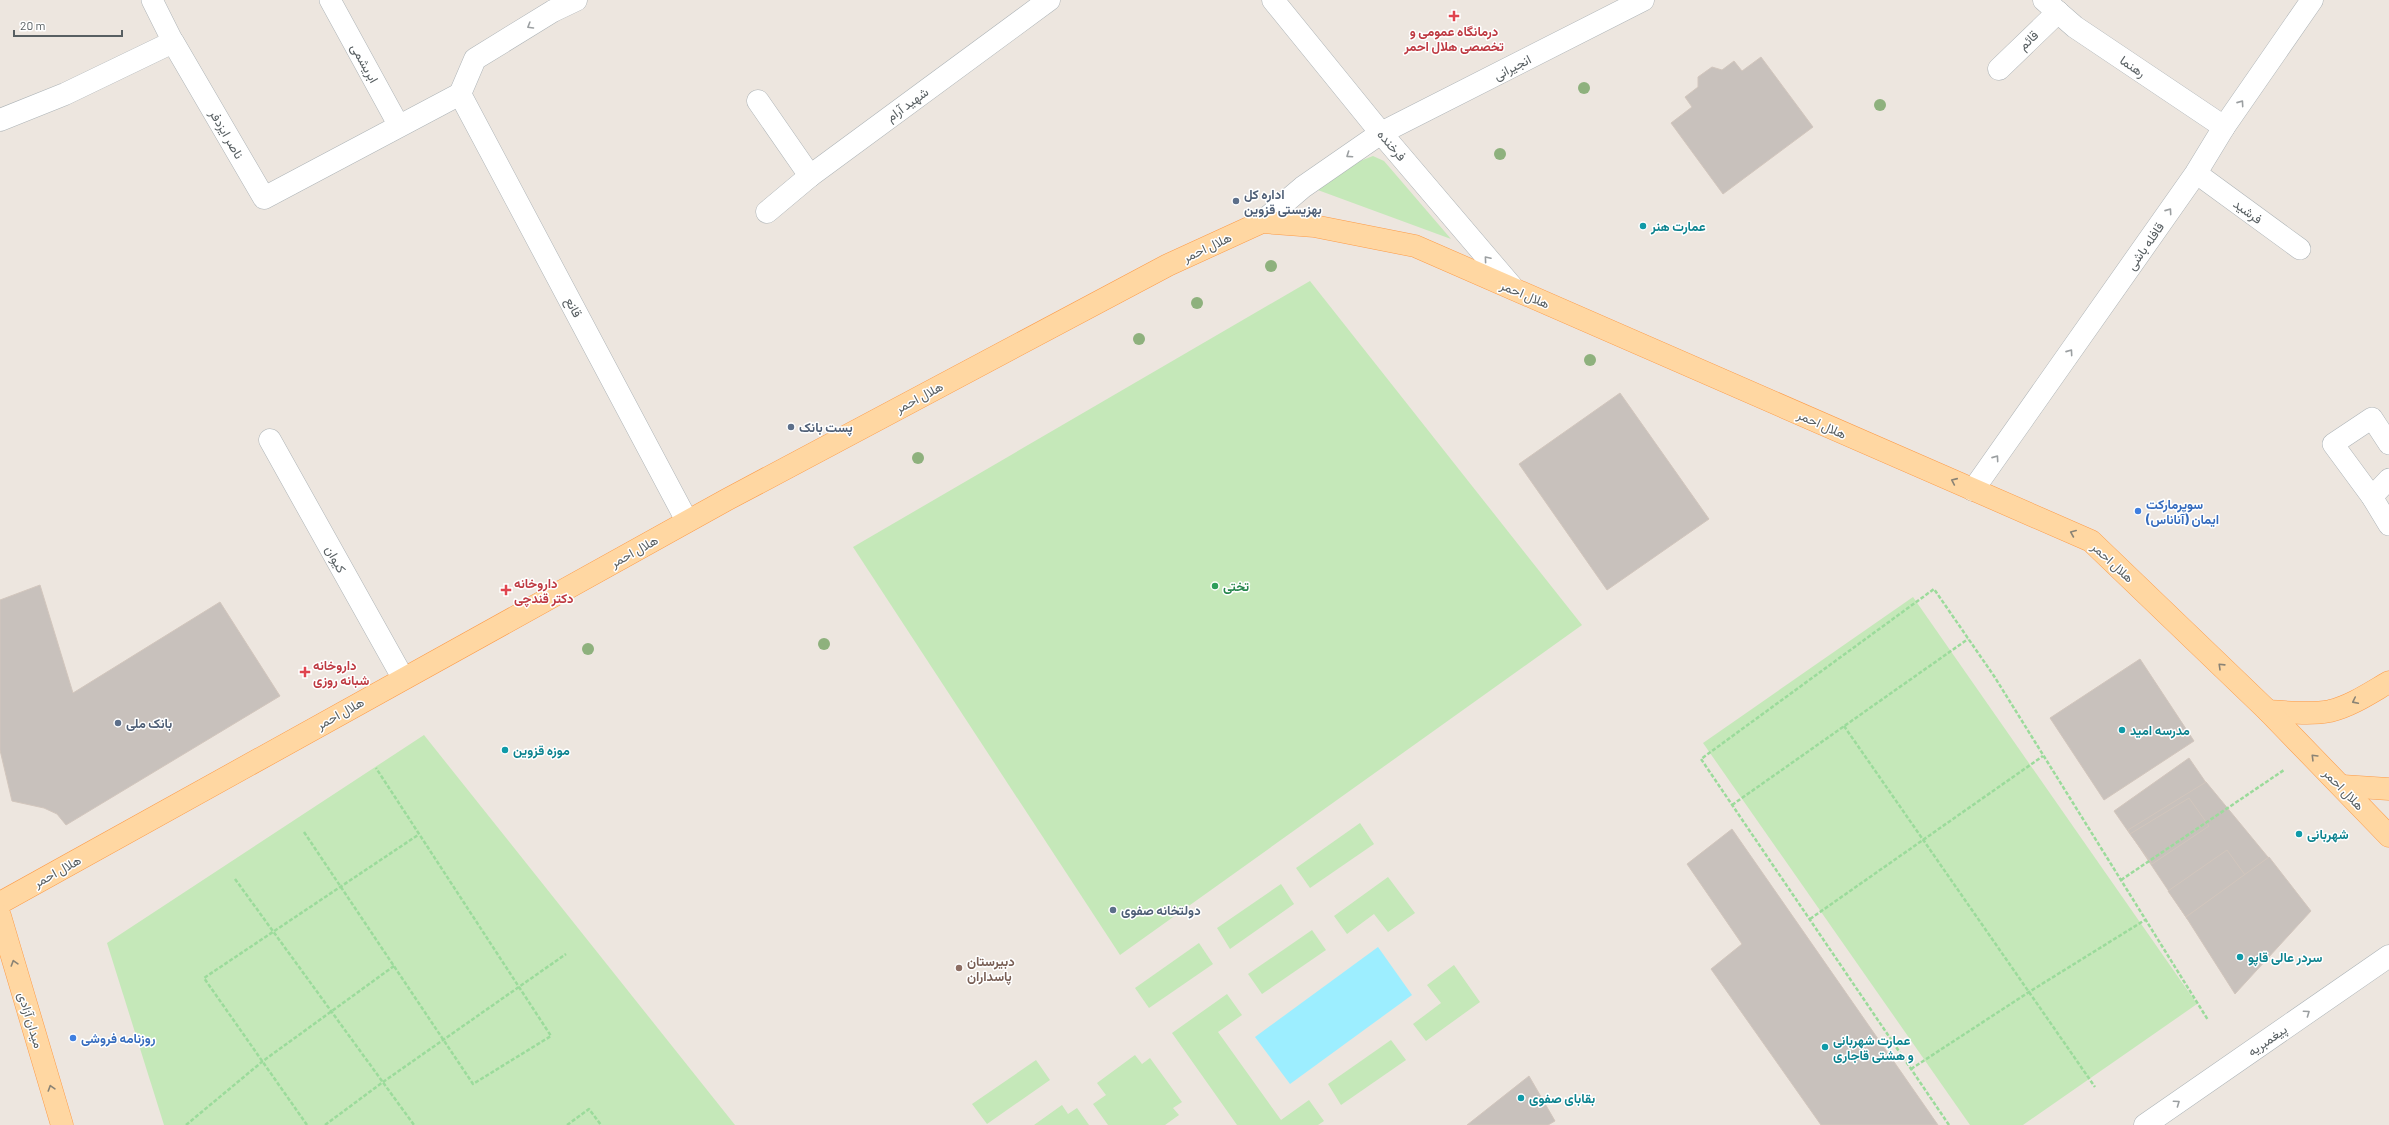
<svg xmlns="http://www.w3.org/2000/svg" width="2389" height="1125" font-family="Barlow,Vazirmatn,sans-serif">
<style>
.green{fill:#c5e8b9}
.water{fill:#9deeff}
.building{fill:#c8c1bc;stroke:#d2c6bd}
.lines{fill:none;stroke-linecap:round;stroke-linejoin:round}
.service-casing{stroke:#aeb4b7;stroke-width:22}
.minor-casing{stroke:#aeb4b7;stroke-width:23}
.secondary-casing{stroke:#acb3b7;stroke-width:23}
.primary-casing{stroke:#fd9b48;stroke-width:23}
.path{stroke:#9bdb9b;stroke-width:2.5;stroke-dasharray:4 2;stroke-linecap:butt}
.service{stroke:#fff;stroke-width:21}
.minor{stroke:#fff;stroke-width:22}
.secondary{stroke:#fff;stroke-width:22}
.primary{stroke:#ffd7a2;stroke-width:22}
.tree{fill:#8eb17d}
.oneway{stroke:#9b9fa1}
.oneway2{stroke:#8a8375}
.health-dot{fill:#e0444e;stroke:#fff;stroke-width:1.5}
.service-dot{fill:#5c6f8a;stroke:#fff;stroke-width:1.5}
.culture-dot{fill:#0f9aa8;stroke:#fff;stroke-width:1.5}
.shop-dot{fill:#3f7fe0;stroke:#fff;stroke-width:1.5}
.leisure-dot{fill:#2e9e5b;stroke:#fff;stroke-width:1.5}
.education-dot{fill:#8d6e63;stroke:#fff;stroke-width:1.5}
.labels{text-anchor:middle;dominant-baseline:central;stroke-width:3;stroke-linejoin:round;paint-order:stroke}
.health-label{font-size:13px;font-weight:bold;fill:#be3a42;stroke:#fff;text-anchor:start}
.street-label{font-size:13px;fill:#585f62;stroke:#fff}
.service-label{font-size:13px;font-weight:bold;fill:#4e5e75;stroke:#fff;text-anchor:start}
.culture-label{font-size:13px;font-weight:bold;fill:#0d838f;stroke:#fff;text-anchor:start}
.shop-label{font-size:13px;font-weight:bold;fill:#366cbe;stroke:#fff;text-anchor:start}
.leisure-label{font-size:13px;font-weight:bold;fill:#27864d;stroke:#fff;text-anchor:start}
.education-label{font-size:13px;font-weight:bold;fill:#785e54;stroke:#fff;text-anchor:start}
</style>
<rect width="100%" height="100%" fill="#ede6df"/>
<!-- green -->
<g class="green">
<path d="M1373 156 1384 161 1451 239 1315 189 1360 161Z"/>
<path d="M1310 281 1582 625 1120 955 853 547Z"/>
<path d="M1913 597 2197 1004 2023 1125H1970L1703 743Z"/>
<path d="M424 735 735 1125H164L107 943Z"/>
<path d="M1360 823 1374 844 1310 888 1296 868Z"/>
<path d="M1388 877 1415 913 1388 932 1374 914 1347 934 1334 916Z"/>
<path d="M1281 884 1294 904 1230 949 1217 928Z"/>
<path d="M1312 930 1326 950 1262 994 1248 974Z"/>
<path d="M1199 943 1213 964 1149 1008 1135 988Z"/>
<path d="M1454 965 1480 1002 1426 1041 1413 1024 1441 1003 1427 985Z"/>
<path d="M1227 994 1242 1015 1218 1032 1281 1120 1309 1100 1324 1121 1318 1125H1237L1172 1033Z"/>
<path d="M1391 1040 1406 1060 1341 1105 1328 1084Z"/>
<path d="M1135 1055 1142 1064 1150 1058 1182 1102 1173 1108 1179 1115 1165 1125H1108L1093 1104 1106 1095 1097 1083Z"/>
<path d="M1036 1060 1050 1080 987 1124 972 1104Z"/>
<path d="M1062 1105 1068 1114 1077 1108 1089 1125H1034Z"/>
</g>
<!-- water -->
<path class="water" d="M1378 947 1412 995 1290 1084 1255 1037Z"/>
<!-- building -->
<g class="building">
<path d="M1761 57 1813 127 1723 194 1671 123 1692 107 1685 97 1698 87V77L1712 67 1722 70 1734 61 1742 71Z"/>
<path d="M1620 393 1709 519 1607 590 1519 464Z"/>
<path d="M40 585 73 693 220 602 280 696 66 825 57 814 44 808 12 801 0 750V600Z"/>
<path d="M2140 659 2194 741 2104 800 2050 718Z"/>
<path d="M2189 758 2209 787 2130 834 2114 811Z"/>
<path d="M2206 782 2272 862 2188 920 2128 830Z"/>
<path d="M2189 798 2209 826 2152 864 2130 834Z"/>
<path d="M1732 829 1938 1125H1821L1711 969 1742 944 1687 864Z"/>
<path d="M2227 850 2245 875 2186 917 2168 891Z"/>
<path d="M2269 857 2311 911 2235 994 2186 917Z"/>
<path d="M1529 1076 1555 1121 1548 1125H1467Z"/>
</g>
<g class="lines">
<defs>
<g id="service">
<path d="M152 0 173 42"/>
<path d="M330 0 399 126"/>
<path d="M2196 173 2300 249"/>
<path d="M2389 444 2372 418 2333 444 2372 497 2389 525"/>
<path d="M2372 497 2389 479"/>
</g>
<g id="minor">
<path d="M1273 0 1381 133 1513 288"/>
<path d="M2044 0 2075 27 2224 127"/>
<path d="M1999 69 2058 12"/>
<path d="M460 94 687 521"/>
<path d="M460 94 475 59 553 11 576 0"/>
<path d="M758 101 810 176"/>
<path d="M0 120 65 94 173 42 264 198 460 94"/>
<path d="M767 212 810 176 1049 0"/>
<path d="M1262 222 1303 187 1381 133 1643 0"/>
<path d="M270 440 403 678"/>
<path d="M1973 490 2196 173 2224 127 2312 0"/>
</g>
<path id="secondary" d="M2145 1125 2389 956"/>
<g id="primary">
<path d="M2268 711C2288 712 2310 715 2330 711 2351 706 2370 693 2389 682"/>
<path d="M2343 786 2389 789"/>
<path d="M0 903 728 499 1168 265 1262 222 1314 226 1415 246 2091 541 2268 711 2389 836"/>
<path d="M0 916 62 1125"/>
</g>
</defs>
<!-- service casing -->
<use href="#service" class="service-casing"/>
<!-- minor casing -->
<use href="#minor" class="minor-casing"/>
<!-- secondary casing -->
<use href="#secondary" class="secondary-casing"/>
<!-- primary casing -->
<use href="#primary" class="primary-casing"/>
<!-- path -->
<g class="path">
<path d="M1844 726 2095 1087"/>
<path d="M1732 805 1968 639"/>
<path d="M304 832 473 1084 551 1036 376 768"/>
<path d="M235 879 414 1125"/>
<path d="M2121 880 2284 770"/>
<path d="M1810 919 2043 756"/>
<path d="M1911 1069 2029 992 2145 920"/>
<path d="M186 1125 263 1061 394 966"/>
<path d="M307 1125 204 978 418 835"/>
<path d="M325 1125 383 1082 566 954"/>
<path d="M567 1125 589 1109 601 1125"/>
<path d="M1949 1125 1701 759 1934 589 1994 676 2208 1020"/>
</g>
<!-- service -->
<use href="#service" class="service"/>
<!-- minor -->
<use href="#minor" class="minor"/>
<!-- secondary -->
<use href="#secondary" class="secondary"/>
<!-- primary -->
<use href="#primary" class="primary"/>
</g>
<!-- trees -->
<g class="tree">
<circle cx="1584" cy="88" r="6"/>
<circle cx="1880" cy="105" r="6"/>
<circle cx="1500" cy="154" r="6"/>
<circle cx="1271" cy="266" r="6"/>
<circle cx="1197" cy="303" r="6"/>
<circle cx="1139" cy="339" r="6"/>
<circle cx="1590" cy="360" r="6"/>
<circle cx="918" cy="458" r="6"/>
<circle cx="824" cy="644" r="6"/>
<circle cx="588" cy="649" r="6"/>
</g>
<!-- one-way arrows -->
<defs><path id="oneway-chevron" d="M-2-3.5L2.5 0L-2 3.5" fill="none" stroke-width="1.6" stroke-linecap="round" stroke-linejoin="round"/></defs>
<g class="oneway">
<use href="#oneway-chevron" transform="translate(530 26) rotate(149)"/>
<use href="#oneway-chevron" transform="translate(2241 103) rotate(-55)"/>
<use href="#oneway-chevron" transform="translate(1349 155) rotate(146)"/>
<use href="#oneway-chevron" transform="translate(2169 211) rotate(-55)"/>
<use href="#oneway-chevron" transform="translate(1487 259) rotate(-130)"/>
<use href="#oneway-chevron" transform="translate(2070 352) rotate(-55)"/>
<use href="#oneway-chevron" transform="translate(1996 458) rotate(-55)"/>
<use href="#oneway-chevron" transform="translate(2307 1013) rotate(-35)"/>
<use href="#oneway-chevron" transform="translate(2177 1103) rotate(-35)"/>
</g>
<g class="oneway2">
<use href="#oneway-chevron" transform="translate(1954 481) rotate(-156)"/>
<use href="#oneway-chevron" transform="translate(2073 533) rotate(-157)"/>
<use href="#oneway-chevron" transform="translate(2221 666) rotate(-136)"/>
<use href="#oneway-chevron" transform="translate(2355 701) rotate(154)"/>
<use href="#oneway-chevron" transform="translate(2314 757) rotate(-135)"/>
<use href="#oneway-chevron" transform="translate(14 963) rotate(-107)"/>
<use href="#oneway-chevron" transform="translate(51 1088) rotate(-107)"/>
</g>
<!-- markers -->
<g class="health-dot">
<path d="M1452 10h4v4h4v4h-4v4h-4v-4h-4v-4h4z"/>
<path d="M504 584h4v4h4v4h-4v4h-4v-4h-4v-4h4z"/>
<path d="M303 666h4v4h4v4h-4v4h-4v-4h-4v-4h4z"/>
</g>
<g class="service-dot">
<circle cx="1236" cy="201" r="4"/>
<circle cx="791" cy="427" r="4"/>
<circle cx="118" cy="723" r="4"/>
<circle cx="1113" cy="910" r="4"/>
</g>
<g class="culture-dot">
<circle cx="1643" cy="226" r="4"/>
<circle cx="2122" cy="730" r="4"/>
<circle cx="505" cy="750" r="4"/>
<circle cx="2299" cy="834" r="4"/>
<circle cx="2240" cy="957" r="4"/>
<circle cx="1825" cy="1047" r="4"/>
<circle cx="1521" cy="1098" r="4"/>
</g>
<g class="shop-dot">
<circle cx="2138" cy="511" r="4"/>
<circle cx="73" cy="1038" r="4"/>
</g>
<circle class="leisure-dot" cx="1215" cy="586" r="4"/>
<circle class="education-dot" cx="959" cy="968" r="4"/>
<g class="labels">
<!-- health labels -->
<g class="health-label">
<text x="1454" y="31" text-anchor="middle">درمانگاه عمومی و<tspan x="1454" dy="15">تخصصی هلال احمر</tspan></text>
<text x="514" y="583">داروخانه<tspan x="514" dy="15">دکتر قندچی</tspan></text>
<text x="313" y="665">داروخانه<tspan x="313" dy="15">شبانه روزی</tspan></text>
</g>
<!-- street labels -->
<g class="street-label">
<text transform="translate(2028 40) rotate(-44)">قائم</text>
<text transform="translate(365 63) rotate(61)">ابریشمی</text>
<text transform="translate(2133 66) rotate(34)">رهنما</text>
<text transform="translate(1512 67) rotate(-27)">انجیرانی</text>
<text transform="translate(907 104) rotate(-36)">شهید آرام</text>
<text transform="translate(227 134) rotate(60)">ناصر ایزدفر</text>
<text transform="translate(1392 145) rotate(49)">فرخنده</text>
<text transform="translate(2248 211) rotate(36)">فرشید</text>
<text transform="translate(2145 246) rotate(-55)">قافله باشی</text>
<text transform="translate(1207 247) rotate(-25)">هلال احمر</text>
<text transform="translate(1525 294) rotate(23)">هلال احمر</text>
<text transform="translate(574 307) rotate(62)">قانع</text>
<text transform="translate(919 397) rotate(-28)">هلال احمر</text>
<text transform="translate(1822 424) rotate(24)">هلال احمر</text>
<text transform="translate(634 551) rotate(-29)">هلال احمر</text>
<text transform="translate(336 559) rotate(61)">کیوان</text>
<text transform="translate(2113 562) rotate(43)">هلال احمر</text>
<text transform="translate(340 713) rotate(-29)">هلال احمر</text>
<text transform="translate(2344 789) rotate(46)">هلال احمر</text>
<text transform="translate(57 871) rotate(-29)">هلال احمر</text>
<text transform="translate(31 1020) rotate(73)">میدان آزادی</text>
<text transform="translate(2267 1040) rotate(-35)">پیغمبریه</text>
</g>
<!-- service labels -->
<g class="service-label">
<text x="1244" y="194">اداره کل<tspan x="1244" dy="15">بهزیستی قزوین</tspan></text>
<text x="799" y="427">پست بانک</text>
<text x="126" y="723">بانک ملی</text>
<text x="1121" y="910">دولتخانه صفوی</text>
</g>
<!-- culture labels -->
<g class="culture-label">
<text x="1651" y="226">عمارت هنر</text>
<text x="2130" y="730">مدرسه امید</text>
<text x="513" y="750">موزه قزوین</text>
<text x="2307" y="834">شهربانی</text>
<text x="2248" y="957">سردر عالی قاپو</text>
<text x="1833" y="1040">عمارت شهربانی<tspan x="1833" dy="15">و هشتی قاجاری</tspan></text>
<text x="1529" y="1098">بقابای صفوی</text>
</g>
<!-- shop labels -->
<g class="shop-label">
<text x="2146" y="504">سوپرمارکت<tspan x="2146" dy="15">ایمان (آناناس)</tspan></text>
<text x="81" y="1038">روزنامه فروشی</text>
</g>
<!-- leisure labels -->
<g class="leisure-label">
<text x="1223" y="586">تختی</text>
</g>
<!-- education labels -->
<g class="education-label">
<text x="967" y="961">دبیرستان<tspan x="967" dy="15">پاسداران</tspan></text>
</g>
</g>
<!-- scale -->
<path d="M14 30v6h108v-6" fill="none" stroke="#585f62" stroke-width="2"/>
<text x="20" y="30" font-size="12" fill="#585f62" stroke="#ffffff" stroke-width="3" paint-order="stroke">20 m</text>
</svg>
